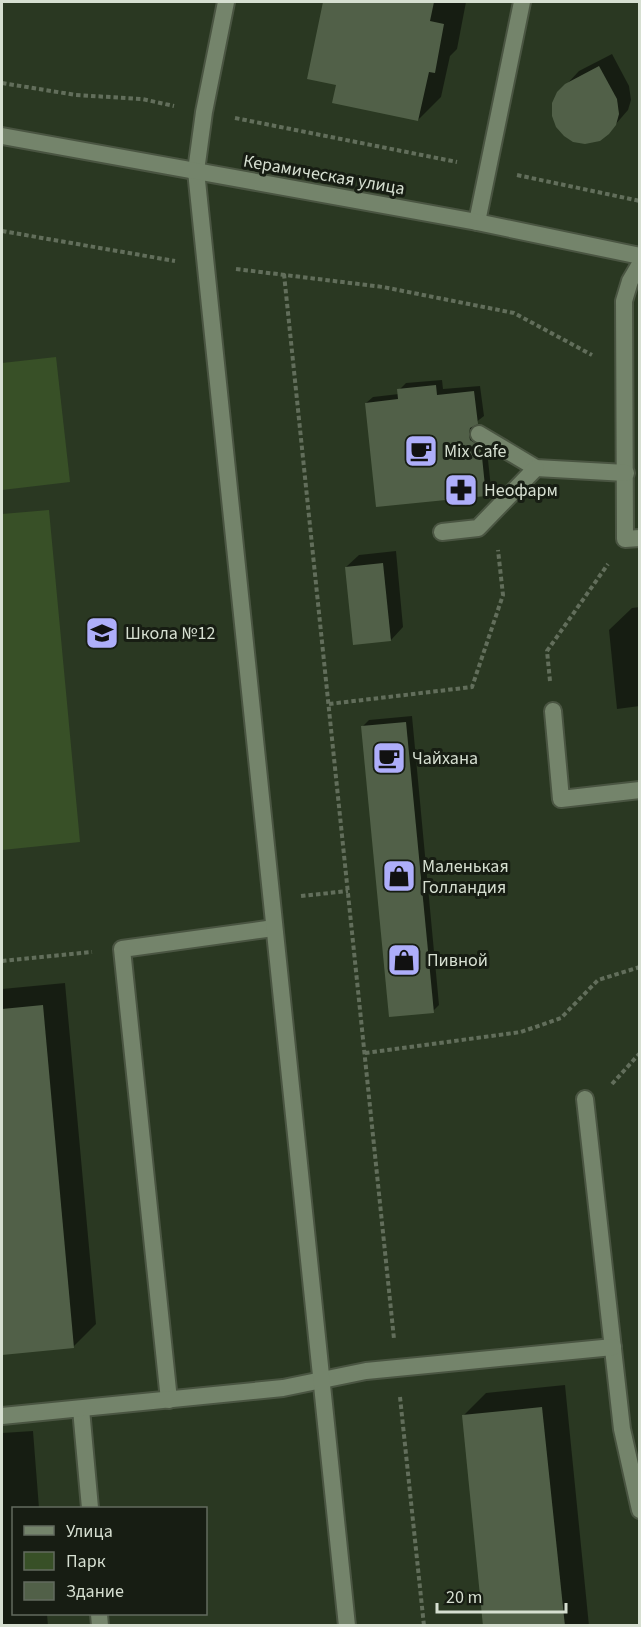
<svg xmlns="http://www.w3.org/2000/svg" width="641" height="1627" font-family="'Source Sans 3',sans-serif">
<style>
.green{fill:#385027}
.shadow{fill:#0007}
.building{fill:#516048}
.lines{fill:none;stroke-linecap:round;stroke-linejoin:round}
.service-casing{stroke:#4a5542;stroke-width:20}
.minor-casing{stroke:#4a5542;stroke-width:20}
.secondary-casing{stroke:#4a5542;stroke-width:20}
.path{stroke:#626e5b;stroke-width:4;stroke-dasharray:4.5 3;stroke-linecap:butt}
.service{stroke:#74846b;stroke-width:16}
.minor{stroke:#74846b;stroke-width:16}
.secondary{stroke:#74846b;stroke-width:16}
.labels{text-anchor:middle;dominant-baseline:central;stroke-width:6;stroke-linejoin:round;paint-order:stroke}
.street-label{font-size:18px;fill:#d6dfd1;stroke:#171d13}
.poi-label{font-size:18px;fill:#d6dfd1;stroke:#171d13;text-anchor:start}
</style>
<rect width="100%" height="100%" fill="#2a3822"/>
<!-- green -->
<g class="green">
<path d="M56 357 70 482 2 490V363Z"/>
<path d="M49 510 80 842 2 850V514Z"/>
</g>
<!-- shadow -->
<g class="shadow">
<path d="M325 2H466L457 49 450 56 441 97 418 120 337 84 309 78Z"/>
<path d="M612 54 629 86 631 100 628 110 608 133 566 85 579 71Z"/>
<path d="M442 380 443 389 480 386 484 416 475 423 474 427 476 433 486 441 491 488 485 494 366 403 373 397 399 394V390L406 383Z"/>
<path d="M396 551 403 627 391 640 346 567 359 555Z"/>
<path d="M640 607V706L617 709 609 630 632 608Z"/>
<path d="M412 716 439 1005 433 1011 362 727 369 720Z"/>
<path d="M65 983 96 1324 73 1347 2 1353V989Z"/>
<path d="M565 1385 589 1626H484L463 1416 486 1393Z"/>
<path d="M33 1431 39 1508H14V1614H47L48 1626H2V1433Z"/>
</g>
<!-- building -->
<g class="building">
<path d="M323 2H434L430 21 444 24 435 73 429 72 418 121 332 103 336 85 307 79Z"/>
<path d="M599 66 617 99 619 114 616 125 609 134 600 141 585 144 573 142 564 136 556 127 552 116V103L557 92 565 84Z"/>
<path d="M436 385 437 395 474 391 478 424 470 428 469 434 470 440 481 447 486 496 376 507 365 403 398 399 397 389Z"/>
<path d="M383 563 391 641 353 645 345 567Z"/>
<path d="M406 722 434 1013 389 1017 361 726Z"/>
<path d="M43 1005 74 1348 2 1355V1009Z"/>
<path d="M542 1407 565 1626H483L462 1415Z"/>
</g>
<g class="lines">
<defs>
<g id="service">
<path d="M196 171 204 112 226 2"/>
<path d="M477 222 522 2"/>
<path d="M640 264 630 281 624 301 625 539 640 538"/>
<path d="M479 434 536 468 626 473"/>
<path d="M442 532 478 528 536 468"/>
<path d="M553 711 561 799 640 790"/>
<path d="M585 1099 622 1429 640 1510"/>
<path d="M169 1400 122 949 274 928"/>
<path d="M81 1409 90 1508"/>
<path d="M2 1416 283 1388 366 1371 613 1347"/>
<path d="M99 1614 100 1626"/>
</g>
<path id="minor" d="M196 171 347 1626"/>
<path id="secondary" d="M2 136 477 222 640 256"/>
</defs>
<!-- service casing -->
<use href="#service" class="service-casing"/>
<!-- minor casing -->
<use href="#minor" class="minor-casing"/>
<!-- secondary casing -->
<use href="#secondary" class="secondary-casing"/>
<!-- path -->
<g class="path">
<path d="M2 83 76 95 142 99 174 106"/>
<path d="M235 118 457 162"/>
<path d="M517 175 640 201"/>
<path d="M2 231 175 261"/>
<path d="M236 269 383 287 514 313 592 355"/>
<path d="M284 274 394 1339"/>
<path d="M550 681 547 651 608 564"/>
<path d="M329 704 472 687 503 595 498 550"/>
<path d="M301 896 348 891"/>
<path d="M2 961 92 952"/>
<path d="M365 1053 521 1032 561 1018 598 980 640 967"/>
<path d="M612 1084 640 1053"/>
<path d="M400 1397 424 1626"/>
</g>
<!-- service -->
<use href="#service" class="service"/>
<!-- minor -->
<use href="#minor" class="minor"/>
<!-- secondary -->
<use href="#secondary" class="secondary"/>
</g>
<!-- icons -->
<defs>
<symbol id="cafe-square" viewBox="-11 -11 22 22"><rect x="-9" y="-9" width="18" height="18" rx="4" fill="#aeaefa" stroke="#171d13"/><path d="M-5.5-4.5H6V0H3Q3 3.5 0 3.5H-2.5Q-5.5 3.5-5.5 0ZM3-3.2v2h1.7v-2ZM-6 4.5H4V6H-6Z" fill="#111"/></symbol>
<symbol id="pharmacy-square" viewBox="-11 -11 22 22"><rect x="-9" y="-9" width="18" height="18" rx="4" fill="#aeaefa" stroke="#171d13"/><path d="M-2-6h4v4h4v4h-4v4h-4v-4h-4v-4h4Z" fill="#111"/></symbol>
<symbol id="school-square" viewBox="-11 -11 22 22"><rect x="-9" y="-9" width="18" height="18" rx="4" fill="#aeaefa" stroke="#171d13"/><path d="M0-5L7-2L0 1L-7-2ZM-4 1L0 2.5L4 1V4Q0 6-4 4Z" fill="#111"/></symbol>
<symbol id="shop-square" viewBox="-11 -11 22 22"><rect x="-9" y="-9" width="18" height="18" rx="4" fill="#aeaefa" stroke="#171d13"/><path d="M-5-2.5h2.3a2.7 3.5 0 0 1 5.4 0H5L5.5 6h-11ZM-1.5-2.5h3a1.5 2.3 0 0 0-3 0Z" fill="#111"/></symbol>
</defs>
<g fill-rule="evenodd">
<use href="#cafe-square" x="402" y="432" width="38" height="38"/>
<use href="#pharmacy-square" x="442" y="471" width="38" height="38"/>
<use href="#school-square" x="83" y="614" width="38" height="38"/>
<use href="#cafe-square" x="370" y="739" width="38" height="38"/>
<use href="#shop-square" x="380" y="857" width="38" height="38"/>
<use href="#shop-square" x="385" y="941" width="38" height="38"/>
</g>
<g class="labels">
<!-- street labels -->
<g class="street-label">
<text transform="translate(324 175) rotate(10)">Керамическая улица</text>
</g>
<!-- poi labels -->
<g class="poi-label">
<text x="444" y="451">Mix Cafe</text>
<text x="484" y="490">Неофарм</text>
<text x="125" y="633">Школа №12</text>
<text x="412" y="758">Чайхана</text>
<text x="422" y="866">Маленькая<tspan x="422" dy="21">Голландия</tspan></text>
<text x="427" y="960">Пивной</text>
</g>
</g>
<!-- border -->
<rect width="641" height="1627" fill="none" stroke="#d6dfd1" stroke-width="6"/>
<!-- legend -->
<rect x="12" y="1507" width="195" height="108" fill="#171d13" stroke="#636b5f" stroke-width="1.5"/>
<rect x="24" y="1526" width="30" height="9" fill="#74846b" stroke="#636b5f" stroke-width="1.5"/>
<text x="66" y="1537" font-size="18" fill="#d6dfd1">Улица</text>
<rect x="24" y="1552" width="30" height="18" fill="#385027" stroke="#636b5f" stroke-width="1.5"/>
<text x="66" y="1567" font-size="18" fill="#d6dfd1">Парк</text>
<rect x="24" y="1582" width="30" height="18" fill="#516048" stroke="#636b5f" stroke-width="1.5"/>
<text x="66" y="1597" font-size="18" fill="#d6dfd1">Здание</text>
<!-- scale -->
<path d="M437 1603v9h129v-9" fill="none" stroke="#d6dfd1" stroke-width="3"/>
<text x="446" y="1603" font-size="18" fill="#d6dfd1" stroke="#171d13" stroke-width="4.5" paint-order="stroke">20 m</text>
</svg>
